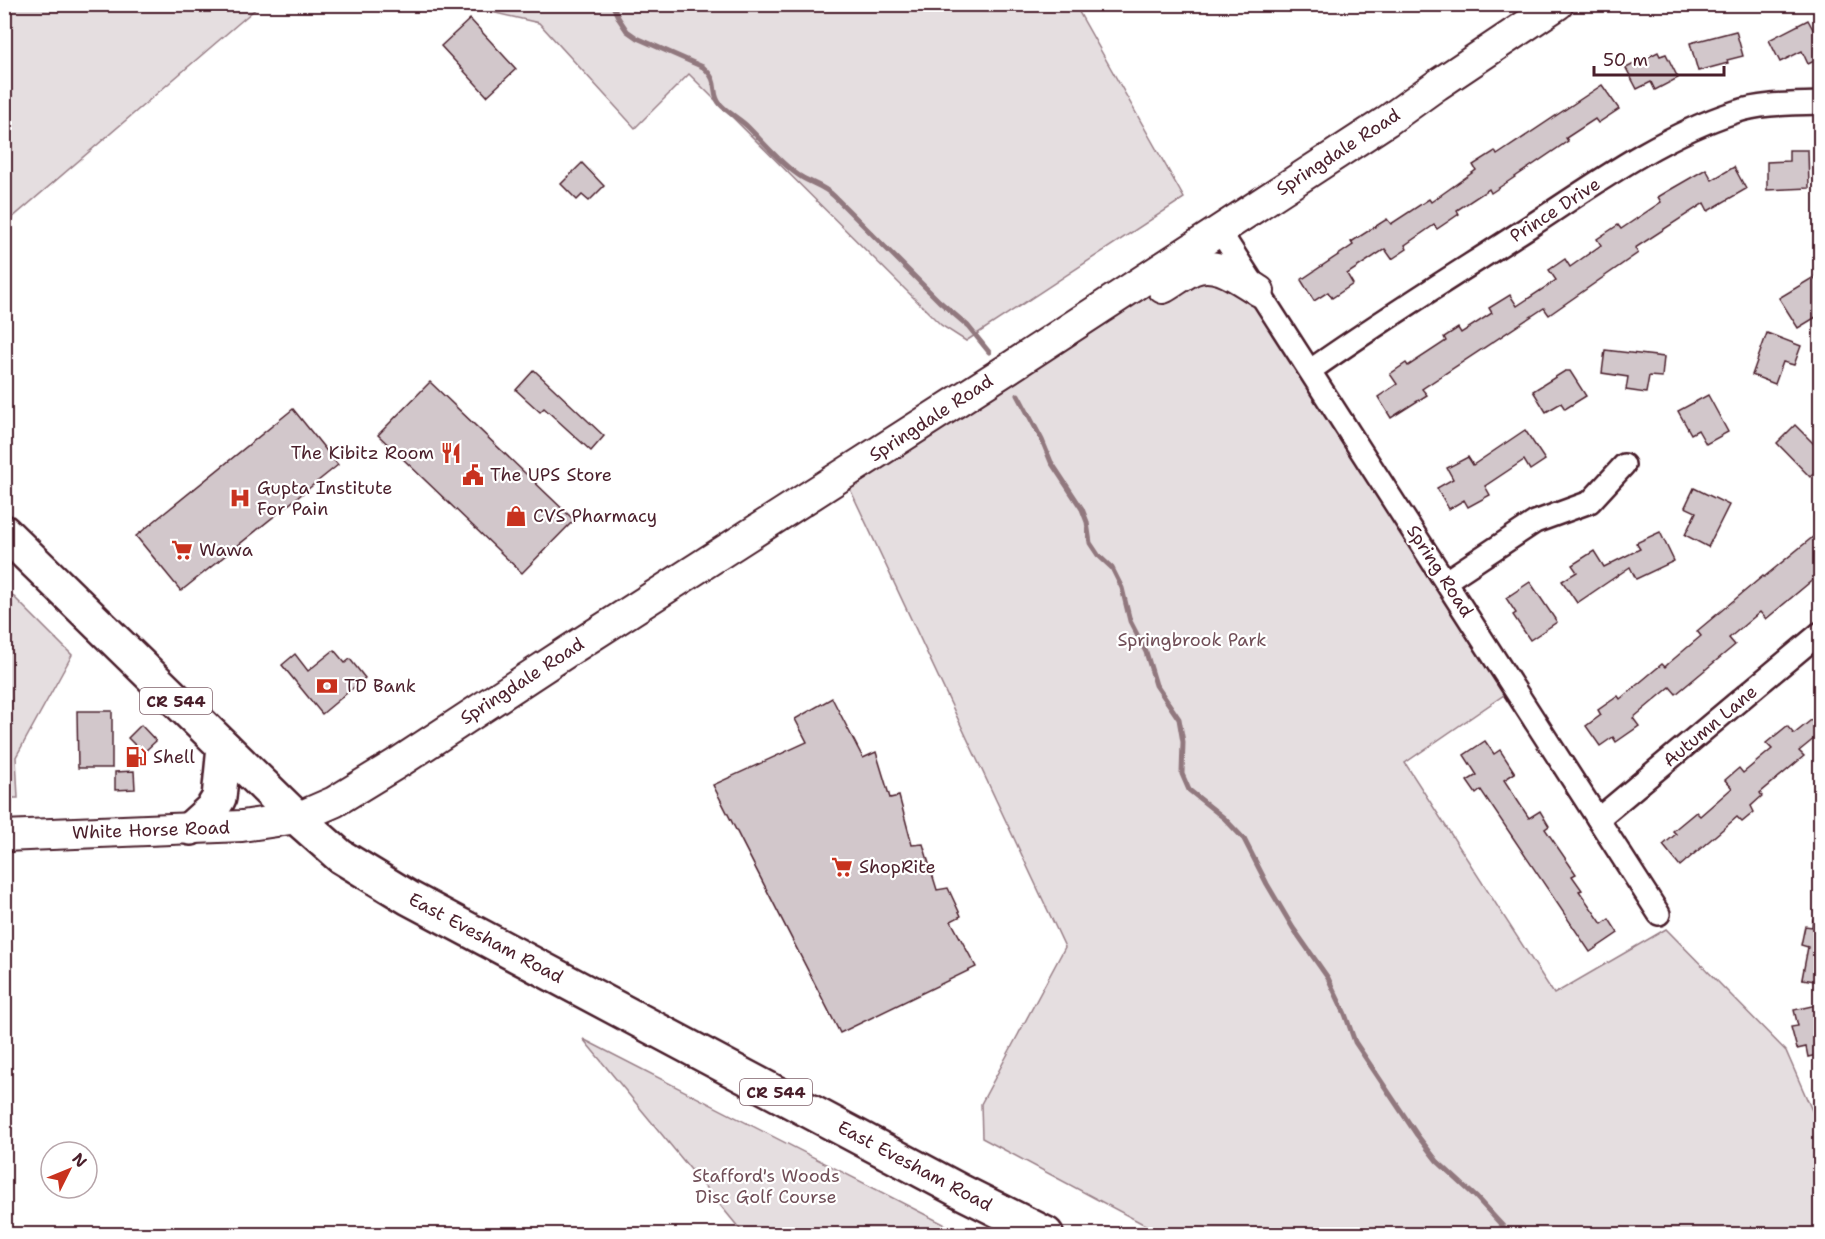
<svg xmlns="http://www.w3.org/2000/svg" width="1825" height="1239" font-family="'Shantell Sans',sans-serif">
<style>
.green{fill:#e5dee0;stroke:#987e86;stroke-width:1.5}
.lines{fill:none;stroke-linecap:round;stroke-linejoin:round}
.stream{stroke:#91787e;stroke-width:5}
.building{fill:#d2c7cb;stroke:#4a1f2b;stroke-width:1.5}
.minor-casing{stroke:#4a1f2b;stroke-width:26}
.secondary-casing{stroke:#4a1f2b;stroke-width:34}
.primary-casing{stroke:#4a1f2b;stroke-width:38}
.minor{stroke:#fff;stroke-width:21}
.secondary{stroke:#fff;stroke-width:30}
.primary{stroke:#fff;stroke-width:33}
.labels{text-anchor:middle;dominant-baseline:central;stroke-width:4.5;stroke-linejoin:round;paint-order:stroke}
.shield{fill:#fff;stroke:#80626b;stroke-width:1.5}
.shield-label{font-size:16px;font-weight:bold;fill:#4a1f2b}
.street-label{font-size:18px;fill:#4a1f2b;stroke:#fff}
.poi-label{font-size:18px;fill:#4a1f2b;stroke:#fff;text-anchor:start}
.park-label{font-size:18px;fill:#714f58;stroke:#fff}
</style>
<rect width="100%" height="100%" fill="#fff"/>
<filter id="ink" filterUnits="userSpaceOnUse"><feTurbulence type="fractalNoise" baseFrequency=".0167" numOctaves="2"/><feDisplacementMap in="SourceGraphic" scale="12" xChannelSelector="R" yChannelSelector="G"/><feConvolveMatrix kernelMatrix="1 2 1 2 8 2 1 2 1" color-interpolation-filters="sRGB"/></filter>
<g filter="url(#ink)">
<!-- green -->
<g class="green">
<path d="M5 4H260V5L5 224Z"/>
<path d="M461 5H1075L1184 198 966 341 941 325 689 74 635 128 539 23Z"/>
<path d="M1219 230 1514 688 1405 763 1554 994 1666 929 1786 1051 1817 1122 1820 1144V1234H1162L982 1138 981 1104 1065 947 843 474Z"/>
<path d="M5 588 72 655 16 757 18 798H5Z"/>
<path d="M583 1039 963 1234H744Z"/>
</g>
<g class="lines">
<!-- stream -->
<g class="stream">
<path d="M612 4 619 19 627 31 637 38 703 67C721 83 710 92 720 104 728 113 740 119 748 127 764 143 784 167 803 178 814 184 825 187 834 196L939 301 968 326 989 352"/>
<path d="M1018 395 1042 440 1051 462 1082 509 1087 522 1090 543 1098 555 1112 568 1122 588 1130 621 1146 652 1156 685 1179 719 1183 742 1182 774 1189 790 1224 818 1244 839 1267 884 1293 928 1328 978 1345 1014 1355 1042 1417 1135 1437 1161 1476 1197 1510 1234"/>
</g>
</g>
<!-- building -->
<g class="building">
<path d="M470 19 516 69 487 96 441 46Z"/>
<path d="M1808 20 1821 44V58L1808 64 1802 51 1780 62 1769 40Z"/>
<path d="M1736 31 1743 56 1727 60 1728 63 1698 71 1690 43Z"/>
<path d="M1658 52 1660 56 1666 54 1678 78 1655 90 1651 82 1637 89 1626 68Z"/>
<path d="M1602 85 1619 109 1598 123 1595 119 1566 138 1568 141 1509 181 1491 193 1489 189 1457 210 1459 214 1437 229 1434 225 1405 245 1407 249 1392 259 1385 249 1347 274 1353 284 1332 298 1328 292 1314 301 1301 280 1353 245 1351 242 1387 219 1391 224 1429 199 1431 202 1476 170 1473 165 1495 151 1497 155Z"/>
<path d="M1789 150H1808L1809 188 1767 190V162L1789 161Z"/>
<path d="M582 163 604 186 589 201 582 195 577 200 561 184Z"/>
<path d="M1734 167 1746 189 1708 211 1704 203 1635 248 1638 253 1549 315 1544 308 1422 389 1427 395 1391 418 1378 397 1397 384 1390 374 1406 363 1408 366 1446 341 1444 337 1458 328 1461 333 1492 313 1489 308 1510 295 1517 306 1556 280 1549 270 1565 259 1570 267 1601 245 1597 239 1618 225 1621 229 1661 202 1658 197 1668 191 1706 169 1712 180Z"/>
<path d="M1814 277 1821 288V314L1798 328 1779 298Z"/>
<path d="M1767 333 1801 346 1794 365 1783 362 1775 384 1752 375Z"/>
<path d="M1605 350 1664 357 1662 377 1649 376 1646 393 1626 390 1628 377 1602 373Z"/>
<path d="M534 370 604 436 591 451 544 408 540 412 516 390Z"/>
<path d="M1565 371H1570L1586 396 1565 409 1561 403 1546 412 1533 391Z"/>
<path d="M430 382 574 520 522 573 378 435Z"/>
<path d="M1708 395 1728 432 1706 444 1698 430 1691 434 1678 411Z"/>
<path d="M293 409 338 465 181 591 136 536Z"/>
<path d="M1795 425 1814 444 1821 438V467L1810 477 1777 443Z"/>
<path d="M1525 430 1545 460 1530 470 1524 460 1485 486 1490 495 1468 507 1464 500 1449 509 1437 488 1453 479 1447 468 1468 457 1473 465Z"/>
<path d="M1694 488 1729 505 1708 547 1685 535 1696 512 1685 507Z"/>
<path d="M1660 532 1674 561 1636 579 1630 567 1577 603 1562 581 1577 572 1572 565 1594 551 1604 567 1640 549 1636 543Z"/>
<path d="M1814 536 1821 544V573L1766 619 1760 612 1729 638 1735 645 1676 694 1670 687 1633 718 1639 726 1616 742 1613 737 1600 746 1586 726 1601 715 1598 710 1618 696 1620 699 1662 664 1665 667 1669 663 1701 636 1697 631 1763 576 1764 577Z"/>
<path d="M1530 582 1557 622 1530 640 1513 615 1516 613 1506 598Z"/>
<path d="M334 650 345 663 350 659 365 678 322 714 282 665 295 654 308 671Z"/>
<path d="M832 698 863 758 876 752 890 798 899 796 912 845 923 844 937 890 948 888 961 916 951 921 976 967 840 1033 713 785 807 742 795 719Z"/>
<path d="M77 711H112V768H78Z"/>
<path d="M1821 712V733L1799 751 1804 756 1760 793 1762 796 1751 806 1754 812 1742 822 1737 817 1680 866 1663 845 1676 834 1673 831 1696 812 1700 816 1732 788 1725 780 1739 768 1743 773 1772 749 1766 743 1787 726 1794 734Z"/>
<path d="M141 725 156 741 143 753 128 738Z"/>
<path d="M1485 741 1494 754 1500 750 1515 773 1504 780 1529 818 1540 811 1549 826 1545 829 1576 874 1572 876 1582 890 1579 891 1602 924 1609 919 1618 933 1590 952 1481 790 1476 794 1467 781 1477 775 1464 755Z"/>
<path d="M134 771 135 789 115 790V772Z"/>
<path d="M1813 919 1821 920V982L1802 979 1808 947 1801 945 1805 926 1812 927Z"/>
<path d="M1821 1004V1054L1808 1057 1806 1047 1797 1049 1791 1027 1798 1026 1794 1010Z"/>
</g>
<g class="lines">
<defs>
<g id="minor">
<path d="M1219 230 1659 914"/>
<path d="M1311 370C1383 319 1458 273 1532 225 1596 183 1661 136 1735 112 1762 103 1792 104 1820 103"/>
<path d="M1446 581 1535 522 1590 502 1624 465"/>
<path d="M1598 819 1820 633"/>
</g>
<g id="secondary">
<path d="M1163 288C1172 283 1182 275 1192 270 1216 259 1239 279 1259 291"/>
<path d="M4 836 242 826 297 818 334 802 401 761 570 650 1006 370 1387 121 1437 85 1558 4"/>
</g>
<g id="primary">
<path d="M4 532 297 818 340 856 409 898 962 1192 1046 1234"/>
<path d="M191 828 212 809 219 798 224 747"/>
</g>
</defs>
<!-- minor casing -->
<use href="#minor" class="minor-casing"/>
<!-- secondary casing -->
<use href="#secondary" class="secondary-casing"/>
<!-- primary casing -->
<use href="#primary" class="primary-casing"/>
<!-- minor -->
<use href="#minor" class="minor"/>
<!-- secondary -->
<use href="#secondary" class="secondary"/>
<!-- primary -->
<use href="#primary" class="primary"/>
</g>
</g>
<!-- icons -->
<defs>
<symbol id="restaurant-bare" viewBox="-9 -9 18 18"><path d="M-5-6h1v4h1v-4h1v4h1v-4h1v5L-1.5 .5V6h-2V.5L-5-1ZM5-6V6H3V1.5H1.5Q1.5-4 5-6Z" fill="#c8321e" stroke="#fff" stroke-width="2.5" paint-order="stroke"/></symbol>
<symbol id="civic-bare" viewBox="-9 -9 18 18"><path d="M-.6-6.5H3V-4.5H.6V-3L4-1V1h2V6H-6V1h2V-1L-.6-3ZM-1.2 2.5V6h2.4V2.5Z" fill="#c8321e" stroke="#fff" stroke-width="2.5" paint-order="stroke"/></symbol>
<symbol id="hospital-bare" viewBox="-9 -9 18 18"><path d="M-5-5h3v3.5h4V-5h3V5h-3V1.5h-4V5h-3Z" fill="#c8321e" stroke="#fff" stroke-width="2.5" paint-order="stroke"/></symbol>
<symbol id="shop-bare" viewBox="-9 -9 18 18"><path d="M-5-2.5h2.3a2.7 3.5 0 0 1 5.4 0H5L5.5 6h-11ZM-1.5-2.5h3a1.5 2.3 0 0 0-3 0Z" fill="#c8321e" stroke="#fff" stroke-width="2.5" paint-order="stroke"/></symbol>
<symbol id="supermarket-bare" viewBox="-9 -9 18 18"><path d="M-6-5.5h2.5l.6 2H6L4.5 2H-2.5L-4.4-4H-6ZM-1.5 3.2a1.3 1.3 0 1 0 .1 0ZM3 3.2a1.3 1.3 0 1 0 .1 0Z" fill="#c8321e" stroke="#fff" stroke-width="2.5" paint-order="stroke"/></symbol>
<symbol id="bank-bare" viewBox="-9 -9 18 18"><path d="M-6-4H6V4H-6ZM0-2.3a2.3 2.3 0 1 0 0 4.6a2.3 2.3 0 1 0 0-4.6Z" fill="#c8321e" stroke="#fff" stroke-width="2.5" paint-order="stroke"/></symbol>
<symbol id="fuel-bare" viewBox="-9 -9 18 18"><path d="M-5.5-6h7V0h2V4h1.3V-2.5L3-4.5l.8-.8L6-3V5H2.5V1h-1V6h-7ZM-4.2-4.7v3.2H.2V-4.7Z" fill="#c8321e" stroke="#fff" stroke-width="2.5" paint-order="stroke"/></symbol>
</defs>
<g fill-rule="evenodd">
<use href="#restaurant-bare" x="436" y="438" width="30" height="30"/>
<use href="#civic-bare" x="458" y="460" width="30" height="30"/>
<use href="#hospital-bare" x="225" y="483" width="30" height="30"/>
<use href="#shop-bare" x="501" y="501" width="30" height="30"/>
<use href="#supermarket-bare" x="167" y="535" width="30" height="30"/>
<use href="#bank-bare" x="312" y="671" width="30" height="30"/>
<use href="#fuel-bare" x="121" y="742" width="30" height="30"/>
<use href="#supermarket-bare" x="827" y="852" width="30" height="30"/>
</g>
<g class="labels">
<!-- shield labels -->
<g class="shield">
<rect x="140" y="688" width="72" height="26" rx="4.5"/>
<rect x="740" y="1079" width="72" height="26" rx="4.5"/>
</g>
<g class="shield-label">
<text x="176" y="701">CR 544</text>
<text x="776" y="1092">CR 544</text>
</g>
<!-- street labels -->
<g class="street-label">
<text transform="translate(1338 152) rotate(-33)">Springdale Road</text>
<text transform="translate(1555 210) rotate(-33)">Prince Drive</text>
<text transform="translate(931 418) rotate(-33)">Springdale Road</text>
<text transform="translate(1440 571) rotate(57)">Spring Road</text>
<text transform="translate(522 681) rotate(-33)">Springdale Road</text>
<text transform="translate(1710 726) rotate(-40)">Autumn Lane</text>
<text transform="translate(151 830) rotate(-2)">White Horse Road</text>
<text transform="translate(486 938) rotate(28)">East Evesham Road</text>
<text transform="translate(915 1166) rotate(28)">East Evesham Road</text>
</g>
<!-- poi labels -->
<g class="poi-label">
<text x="434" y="453" text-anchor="end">The Kibitz Room</text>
<text x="490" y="475">The UPS Store</text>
<text x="257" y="488">Gupta Institute<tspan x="257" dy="21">For Pain</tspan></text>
<text x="533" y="516">CVS Pharmacy</text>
<text x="199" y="550">Wawa</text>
<text x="344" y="686">TD Bank</text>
<text x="153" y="757">Shell</text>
<text x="859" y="867">ShopRite</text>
</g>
<!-- park labels -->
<g class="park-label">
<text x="1192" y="640">Springbrook Park</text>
<text x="766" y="1176">Stafford's Woods<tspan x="766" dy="21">Disc Golf Course</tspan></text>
</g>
</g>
<!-- margin -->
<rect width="1825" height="1239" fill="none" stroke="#fff" stroke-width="24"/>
<rect x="12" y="12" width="1801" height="1215" fill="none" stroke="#4a1f2b" stroke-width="2" filter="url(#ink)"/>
<!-- north arrow -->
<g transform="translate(69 1170) rotate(47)"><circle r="28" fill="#ffffff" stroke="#b7a5aa" stroke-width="1.5"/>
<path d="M0-4.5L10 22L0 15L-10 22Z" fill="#c8321e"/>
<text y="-9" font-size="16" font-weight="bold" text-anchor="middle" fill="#4a1f2b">N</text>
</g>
<!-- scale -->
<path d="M1594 66v9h130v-9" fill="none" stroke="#4a1f2b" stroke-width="3"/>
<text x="1603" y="66" font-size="18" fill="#4a1f2b" stroke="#ffffff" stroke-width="4.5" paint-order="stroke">50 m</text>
</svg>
